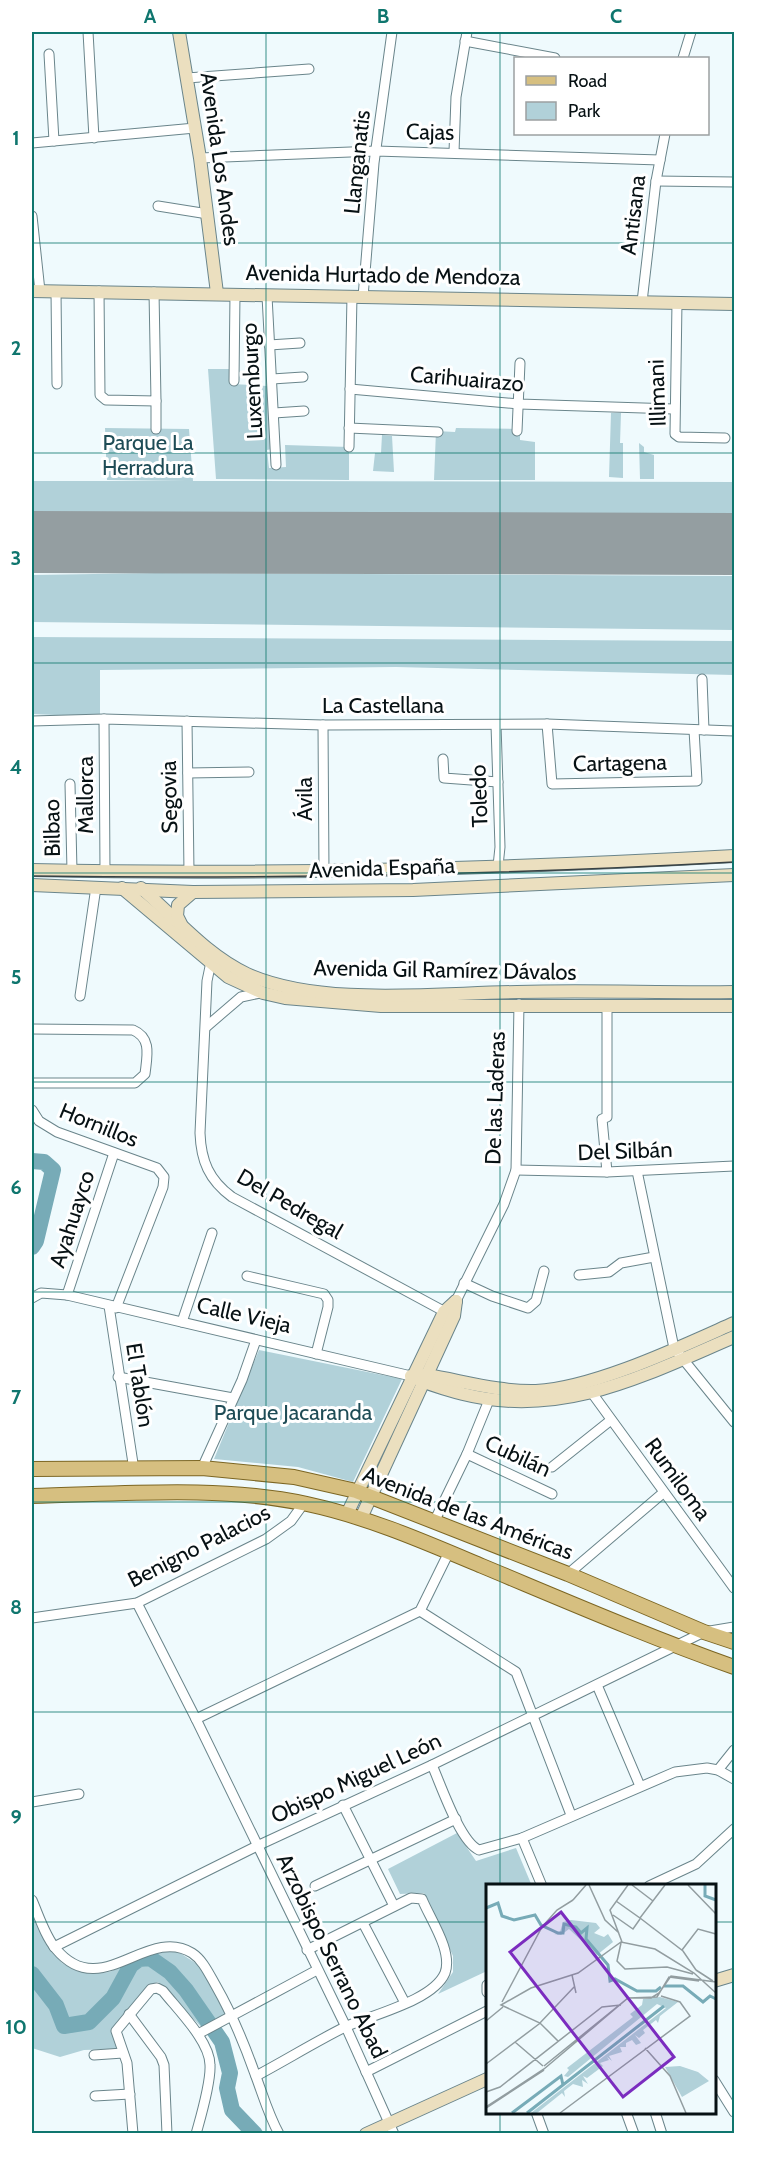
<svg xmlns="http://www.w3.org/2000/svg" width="766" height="2165" font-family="Cabin,sans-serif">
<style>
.green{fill:#b1d1d9}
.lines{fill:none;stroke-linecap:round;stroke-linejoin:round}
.river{stroke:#77abb7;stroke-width:16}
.runway{stroke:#949ea1;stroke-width:62}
.street-casing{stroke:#6a858b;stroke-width:11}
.secondary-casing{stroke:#6a858b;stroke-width:14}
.primary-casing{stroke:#7c6623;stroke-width:16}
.street{stroke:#fff;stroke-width:9}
.secondary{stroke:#ebdfbf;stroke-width:12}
.primary{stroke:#d6bf80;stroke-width:14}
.tram{stroke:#384245;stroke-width:1.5}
.grid{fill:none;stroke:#0f766e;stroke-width:1.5;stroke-opacity:0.55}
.labels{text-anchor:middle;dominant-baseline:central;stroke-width:6;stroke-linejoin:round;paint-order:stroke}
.street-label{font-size:22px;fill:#071114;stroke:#fff}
.park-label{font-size:22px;fill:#1e4c56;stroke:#fff}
.inset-river{fill:none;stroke:#77abb7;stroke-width:3}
.inset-road{fill:none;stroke:#929da0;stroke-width:1.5}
.view{fill:#7b2cbf;fill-opacity:0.15;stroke:#7b2cbf;stroke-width:3}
.inset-edge{fill:none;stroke:#071114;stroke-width:3}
.neatline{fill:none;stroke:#0f766e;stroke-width:2}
.grid-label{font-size:20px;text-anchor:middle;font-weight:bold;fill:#0f766e}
</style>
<rect width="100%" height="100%" fill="#effafd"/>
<!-- green -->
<g class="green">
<path d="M208 369H231L232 384 267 386 272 449 267 450 269 468 286 467 285 445 349 447V480L216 479Z"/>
<path d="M611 413H621L620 443H623V478L609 477Z"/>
<path d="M105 428 189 429 193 481 734 482V517L32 515V481H186L107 480Z"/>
<path d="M456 428 520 429V440L535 442V480H434L436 431 455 432Z"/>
<path d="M382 435 392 436 394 472 373 471 375 453H381Z"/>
<path d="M639 443 644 447V452L654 455V479H640Z"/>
<path d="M156 573 734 576V630L32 622V575Z"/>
<path d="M32 637 734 641V675L396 667 100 670V717L32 714Z"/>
<path d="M259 1350 402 1379 353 1482 298 1467 214 1459Z"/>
<path d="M457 1833 476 1861 516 1848 532 1886H487V1971L438 1994 453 1972V1956L424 1893 400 1894 388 1869Z"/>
<path d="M32 1909 50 1949 62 1963 73 1969 90 1974 109 1972 163 1950 177 1951 203 1968 228 2015 203 2029 158 1982 148 1985 114 2030 118 2049 84 2050 60 2057 32 2048Z"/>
</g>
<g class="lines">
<!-- river -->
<g class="river">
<path d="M32 1161 44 1162 53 1170 36 1241 32 1247"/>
<path d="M32 1974 56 2005 64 2026 89 2022 113 1998 131 1965 139 1959 150 1958 170 1972 186 1990 222 2042 230 2073 227 2088 232 2110 255 2134"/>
</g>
<!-- runway -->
<path class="runway" d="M32 542 734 544"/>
<defs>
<g id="street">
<path d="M88 32 94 138"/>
<path d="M465 41 555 58"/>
<path d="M49 54 54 141"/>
<path d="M683 58 691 32"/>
<path d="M187 78 309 69"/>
<path d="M32 143 195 128"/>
<path d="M454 152 456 97 467 32"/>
<path d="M200 158 376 151 660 160"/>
<path d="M656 181 734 182"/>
<path d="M158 206 208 214"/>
<path d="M32 216 40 291"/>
<path d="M56 291 57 384"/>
<path d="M99 291 100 395 106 400 156 401 154 292"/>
<path d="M267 296 276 465"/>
<path d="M363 297 374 163 392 32"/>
<path d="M642 302 656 181 665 134"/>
<path d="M677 302 675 434 679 437 725 438"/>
<path d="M269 345 300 343"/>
<path d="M272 379 303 377"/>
<path d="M234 381 235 294"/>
<path d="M350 389 519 404 674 409"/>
<path d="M156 401V429"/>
<path d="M274 413 304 411"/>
<path d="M349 428 438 432"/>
<path d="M517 431 520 363"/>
<path d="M349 447 352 296"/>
<path d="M702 679 704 730"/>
<path d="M104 719 105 871"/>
<path d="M32 721 104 719 323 725 547 724 734 731"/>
<path d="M187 721 189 872"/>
<path d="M547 724 552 784 697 781 694 730"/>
<path d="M323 725 324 872"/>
<path d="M496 725 500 847 498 866"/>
<path d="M443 759 444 778 498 782"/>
<path d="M188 773 249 772"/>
<path d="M70 784 72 871"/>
<path d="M212 957 207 981 200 1133C201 1161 209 1180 232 1197L449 1314"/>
<path d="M80 996 96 887"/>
<path d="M607 1006V1117L602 1119 607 1172"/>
<path d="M206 1027 241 997 260 993"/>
<path d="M32 1029 133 1030C152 1038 147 1056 145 1074L135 1083H32"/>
<path d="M32 1110 39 1121 57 1132 157 1168 164 1177 163 1187 116 1308"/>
<path d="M516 1170 607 1172 734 1166"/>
<path d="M637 1171 674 1348 734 1422"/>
<path d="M579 1275 609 1272 621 1263 654 1257"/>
<path d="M247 1276 324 1294 328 1300V1307L316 1354"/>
<path d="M464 1283 492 1296 528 1308 536 1301 544 1271"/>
<path d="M67 1295 114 1153"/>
<path d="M32 1298 41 1293 67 1295 411 1376"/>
<path d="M456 1301 504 1204 516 1170 519 1004"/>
<path d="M109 1306 134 1470"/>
<path d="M182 1322 212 1233"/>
<path d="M118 1377 233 1398"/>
<path d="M592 1393 734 1588"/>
<path d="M467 1454 552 1494"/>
<path d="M552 1467 611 1420"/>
<path d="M202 1468 242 1380 256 1340"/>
<path d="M434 1522 467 1454 489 1400"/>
<path d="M568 1574 663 1493"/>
<path d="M137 1603 196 1719 346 2027 394 2134"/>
<path d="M420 1611 516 1672 571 1815"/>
<path d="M32 1618 137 1603 266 1539 291 1521 304 1503"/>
<path d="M597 1685 640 1786"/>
<path d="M196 1719 420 1611 449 1552"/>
<path d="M432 1765C441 1785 460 1842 479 1850L522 1838 675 1772 707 1768 718 1770 734 1779"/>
<path d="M718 1770 734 1750"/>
<path d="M32 1802 79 1794"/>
<path d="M343 1805 394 1906"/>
<path d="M522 1838 542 1886"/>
<path d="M315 1886 456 1819"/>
<path d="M649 1886 696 1864 734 1829"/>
<path d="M32 1900C39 1916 45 1936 56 1949 101 2003 147 1925 192 1953 203 1960 209 1974 216 1986 232 2014 244 2043 255 2074 263 2095 268 2114 279 2134"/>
<path d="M363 1923 405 2003"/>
<path d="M54 1947 257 1846 432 1765 704 1632 734 1627"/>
<path d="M487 1985V1992"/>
<path d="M129 2014 161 2057 164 2065 167 2134"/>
<path d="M198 2034 317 1970"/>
<path d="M94 2055 123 2053"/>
<path d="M366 2072 487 2011"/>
<path d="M256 2076C286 2060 315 2042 345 2027 371 2015 433 2001 445 1973 453 1951 430 1919 422 1899L411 1898 307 1950"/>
<path d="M714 2080 734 2112"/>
<path d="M95 2096 130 2094"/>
<path d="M536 2112 544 2134"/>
<path d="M626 2112 634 2134"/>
<path d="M655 2112 662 2134"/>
<path d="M133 2134 127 2063 116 2031 151 1989 157 1988 163 1991C177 2009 210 2041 210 2065 211 2083 201 2116 196 2134"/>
</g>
<g id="secondary">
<path d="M179 32 200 158 217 293"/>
<path d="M32 291 734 304"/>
<path d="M32 870C266 875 500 869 734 856"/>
<path d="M32 885 193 892 413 890 734 875"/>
<path d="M122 888 228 977 263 993 285 998 381 1006H734"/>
<path d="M141 888C175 917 206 955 247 974 320 1007 436 993 517 992 589 990 662 993 734 992"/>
<path d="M181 924 177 916 178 905 193 892"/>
<path d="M411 1376C428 1385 445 1389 463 1394 562 1419 645 1375 734 1337"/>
<path d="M413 1376 427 1375C463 1381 499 1392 536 1391 594 1388 680 1347 734 1323"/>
<path d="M347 1514 444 1312 456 1301"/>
<path d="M361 1518 454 1316 456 1301"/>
<path d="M714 1981 734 1975"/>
<path d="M366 2134 487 2079"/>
</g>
<g id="primary">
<path d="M32 1469 202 1468 294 1477 356 1491 568 1574 704 1632 734 1642"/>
<path d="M32 1496C122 1494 218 1485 307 1504 368 1517 425 1542 482 1566 566 1601 649 1637 734 1667"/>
</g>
</defs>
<!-- street casing -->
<use href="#street" class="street-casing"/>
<!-- secondary casing -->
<use href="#secondary" class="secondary-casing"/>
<!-- primary casing -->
<use href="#primary" class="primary-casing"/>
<!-- street -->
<use href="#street" class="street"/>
<!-- secondary -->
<use href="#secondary" class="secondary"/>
<!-- primary -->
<use href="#primary" class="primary"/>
<!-- tram -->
<path class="tram" d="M32 876C266 879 500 875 734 862"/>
</g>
<!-- grid -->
<path class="grid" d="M266 32V2134M500 32V1886M32 243H734M32 453H734M32 663H734M32 873H734M32 1082H734M32 1292H734M32 1502H734M32 1712H734M32 1922H487M714 1922H734M500 2112V2134"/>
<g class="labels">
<!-- street labels -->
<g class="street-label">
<text transform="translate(430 132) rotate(1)">Cajas</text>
<text transform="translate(220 159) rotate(82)">Avenida Los Andes</text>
<text transform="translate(357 162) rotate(-84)">Llanganatis</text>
<text transform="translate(633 215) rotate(-83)">Antisana</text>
<text transform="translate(383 275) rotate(1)">Avenida Hurtado de Mendoza</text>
<text transform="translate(467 379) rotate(5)">Carihuairazo</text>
<text transform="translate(252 381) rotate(-93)">Luxemburgo</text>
<text transform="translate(657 393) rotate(-92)">Illimani</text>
<text x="383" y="705">La Castellana</text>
<text transform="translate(620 763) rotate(-1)">Cartagena</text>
<text transform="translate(85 795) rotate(-90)">Mallorca</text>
<text transform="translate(479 796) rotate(-92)">Toledo</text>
<text transform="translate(169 797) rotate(-91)">Segovia</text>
<text transform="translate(304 799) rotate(-90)">Ávila</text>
<text transform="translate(52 828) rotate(-91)">Bilbao</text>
<text transform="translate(382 868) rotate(-2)">Avenida España</text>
<text transform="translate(445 970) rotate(1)">Avenida Gil Ramírez Dávalos</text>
<text transform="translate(495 1098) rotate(-88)">De las Laderas</text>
<text transform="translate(99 1125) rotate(22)">Hornillos</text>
<text transform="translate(625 1151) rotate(-2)">Del Silbán</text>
<text transform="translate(290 1204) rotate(30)">Del Pedregal</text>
<text transform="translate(72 1219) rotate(-72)">Ayahuayco</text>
<text transform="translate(244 1315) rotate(13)">Calle Vieja</text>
<text transform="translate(140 1385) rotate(81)">El Tablón</text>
<text transform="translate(518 1456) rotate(25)">Cubilán</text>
<text transform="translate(678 1479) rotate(54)">Rumiloma</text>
<text transform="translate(468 1513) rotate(21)">Avenida de las Américas</text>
<text transform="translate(199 1546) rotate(-27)">Benigno Palacios</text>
<text transform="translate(356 1778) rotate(-25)">Obispo Miguel León</text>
<text transform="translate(332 1956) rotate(64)">Arzobispo Serrano Abad</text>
</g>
<!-- park labels -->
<g class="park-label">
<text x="148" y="442">Parque La<tspan x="148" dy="25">Herradura</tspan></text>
<text x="293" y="1412">Parque Jacaranda</text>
</g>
</g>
<!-- overview -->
<g transform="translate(486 1884)">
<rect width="230" height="230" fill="#effafd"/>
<path d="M85 36 110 39 114 44 108 49 118 53 122 50 127 58 111 71 83 45 75 51 68 50 74 48 77 38ZM174 113 192 118 174 132 172 139 170 136 157 146 159 149 153 154 149 151 155 159 150 161 146 156 140 159V163H134L136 168 123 172 126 177 121 173 123 176 114 179 117 182 101 194 97 192 102 200 96 196 97 203 87 200 78 207 79 213 76 209 51 229H45L180 124 171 120 82 193 78 192 83 186 81 184 147 133 144 130 156 121 157 115ZM194 182 212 188 223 197 196 213 179 183Z" fill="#b1d1d9"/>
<path class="inset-river" d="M219 1V12L230 16M0 24 12 19 16 32 28 36 49 31 55 41 72 49H77L78 40 90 43 95 49 101 44 100 55 122 81 124 97 129 95 151 107H170L175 103M178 102H197L217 118 224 112 230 115M26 229 75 192 77 201M41 229 178 122"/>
<path class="inset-road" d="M103 1 119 36 133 49M146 1 167 17M202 1 230 30M87 16 100 1M130 17 154 34 179 1M127 31 147 45 154 35M154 34 197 67 210 86M136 58 124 26 142 1M135 59 131 77 139 85 181 83 207 90M196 66 212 45 230 50M210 86 227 97M86 91 90 109M173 109 185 92 230 98M16 118 56 43 71 26 87 16M0 137 17 123M72 157 54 139 15 121 45 104 92 89 135 58 169 65 208 89 230 109M29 158 57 182M159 164 184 192 200 229M0 180 53 140 89 102M58 182 142 114H165L173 109M0 208 14 203 116 123 135 121M0 223 58 185 142 114 171 113 183 93 213 97M0 224 58 186M74 229 204 132 194 118 175 112"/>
<path class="view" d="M75 28 188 173 137 213 24 68Z"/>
<rect width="230" height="230" class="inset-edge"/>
</g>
<!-- border -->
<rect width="766" height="2165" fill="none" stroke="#ffffff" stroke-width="66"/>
<!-- legend -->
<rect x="514" y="57" width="195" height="78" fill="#ffffff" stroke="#9ca0a1" stroke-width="1.5"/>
<rect x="526" y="76" width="30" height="9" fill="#d6bf80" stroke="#9ca0a1" stroke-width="1.5"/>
<text x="568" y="87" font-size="18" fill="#071114">Road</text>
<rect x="526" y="102" width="30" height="18" fill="#b1d1d9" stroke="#9ca0a1" stroke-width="1.5"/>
<text x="568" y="117" font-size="18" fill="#071114">Park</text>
<rect x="33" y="33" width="700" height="2099" class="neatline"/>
<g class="grid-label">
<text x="150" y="23">A</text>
<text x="383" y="23">B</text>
<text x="616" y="23">C</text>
<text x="16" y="145">1</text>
<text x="16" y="355">2</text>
<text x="16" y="565">3</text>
<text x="16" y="774">4</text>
<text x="16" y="984">5</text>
<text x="16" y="1194">6</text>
<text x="16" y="1404">7</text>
<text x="16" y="1614">8</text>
<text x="16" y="1824">9</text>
<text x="16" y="2034">10</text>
</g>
</svg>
